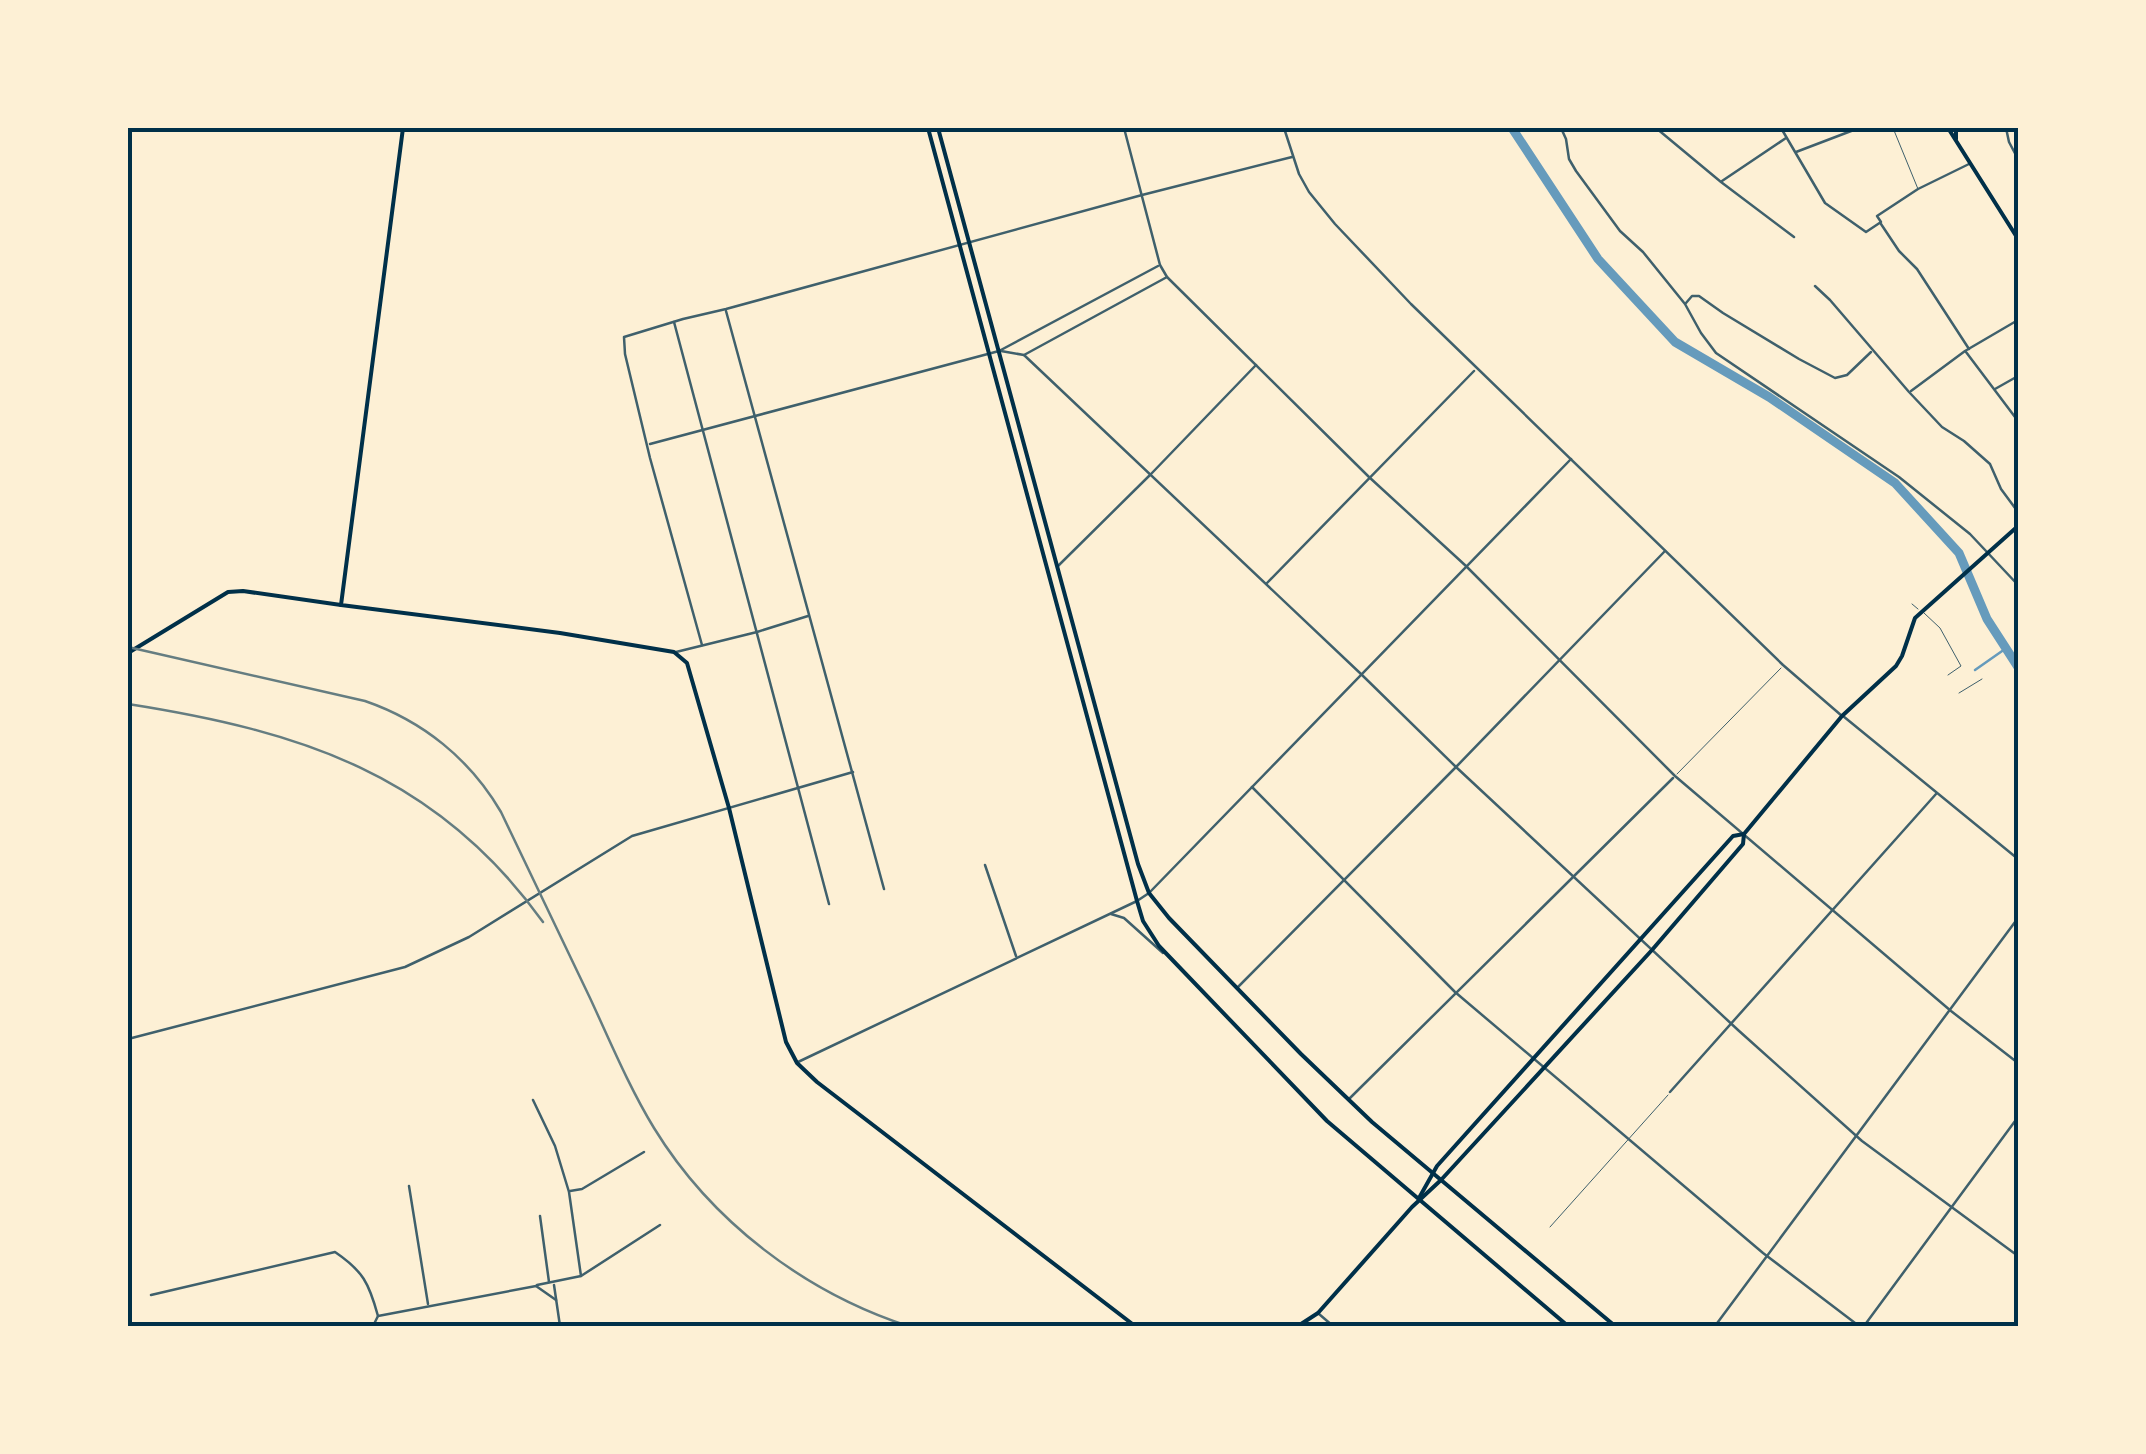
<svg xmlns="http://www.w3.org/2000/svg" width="2146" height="1454" font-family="'Golos Text',sans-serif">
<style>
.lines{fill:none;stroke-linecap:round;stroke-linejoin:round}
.stream{stroke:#669bbc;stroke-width:2.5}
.river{stroke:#669bbc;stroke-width:9}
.pedestrian{stroke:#3f606c;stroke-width:1}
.minor{stroke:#3f606c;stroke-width:2.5}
.tertiary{stroke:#3f606c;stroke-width:2.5}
.secondary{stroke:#003049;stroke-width:4}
.primary{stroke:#003049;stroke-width:4}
.rail{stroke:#657d81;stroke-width:2.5}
.neatline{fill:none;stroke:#003049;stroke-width:4}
</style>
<rect width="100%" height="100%" fill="#fdf0d5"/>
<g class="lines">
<!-- stream -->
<path class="stream" d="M1975 670 2005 649"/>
<!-- river -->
<path class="river" d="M1512 128 1598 259 1675 342 1769 397 1895 483 1959 553 1987 619 2018 667"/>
<!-- pedestrian -->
<g class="pedestrian">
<path d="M1893 128 1918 189"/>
<path d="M1912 604 1918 609"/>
<path d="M1924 613 1940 628 1961 666 1948 675"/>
<path d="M1959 693 1982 679"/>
<path d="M1677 774 1781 668"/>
<path d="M1550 1227 1668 1095"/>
</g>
<!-- minor -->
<g class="minor">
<path d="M1284 128 1299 174 1309 192 1335 224 1411 304 1783 665 1842 716"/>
<path d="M1561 128 1566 139 1569 159 1576 171 1620 231 1643 252 1685 304 1701 333 1716 353 1899 477 1970 534 2018 585"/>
<path d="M1656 128 1721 182 1794 237"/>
<path d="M1781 128 1825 203 1866 232 1881 222 1877 216 1918 189 1969 164"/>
<path d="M2006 128 2009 142 2018 159"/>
<path d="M1796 152 1859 128"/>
<path d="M1722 181 1786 138"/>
<path d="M1881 224 1899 251 1917 269 1969 349"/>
<path d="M1815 286 1830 300 1909 392 1942 427 1964 441 1990 464 2001 489 2018 512"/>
<path d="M1686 303 1692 296H1699L1723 313 1799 359 1835 378 1847 375 1871 352"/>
<path d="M726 311 884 889"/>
<path d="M674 322 829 904"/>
<path d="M1001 351 1024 355 1167 277"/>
<path d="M1966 352 2018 421"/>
<path d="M1024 355 1361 674 1456 767 1738 1030 1862 1141 2018 1256"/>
<path d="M1995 389 2018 376"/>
<path d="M1911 391 1965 351 2018 320"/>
<path d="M650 444 999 351 1158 266"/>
<path d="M1058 566 1151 474 1256 365"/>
<path d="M1267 583 1474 371"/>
<path d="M702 645 650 458 625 354 624 337 683 319 726 309 1142 195 1292 157"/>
<path d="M676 652 757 632 808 616"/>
<path d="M1252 787 1455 992 1763 1253 1859 1326"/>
<path d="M985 865 1016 956"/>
<path d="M1111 914 1124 918 1163 953"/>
<path d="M1237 988 1456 767 1665 551"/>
<path d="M128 1039 405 967 469 937 632 836 853 772"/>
<path d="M798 1062 1137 901 1149 893 1571 459"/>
<path d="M1670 1092 1936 794"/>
<path d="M1349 1099 1673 778"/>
<path d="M533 1100 555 1146 569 1192 581 1276"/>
<path d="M409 1186 428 1304"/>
<path d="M570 1191 582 1189 644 1152"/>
<path d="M540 1216 549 1282"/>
<path d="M537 1285 581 1276 660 1225"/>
<path d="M554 1285 560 1326"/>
<path d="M151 1295 335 1252C363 1271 369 1283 378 1316"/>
<path d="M1319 1314 1333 1326"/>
<path d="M373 1326 378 1316 536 1286 556 1300"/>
<path d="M1715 1326 2018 918"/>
<path d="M1864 1326 2018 1117"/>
</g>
<!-- tertiary -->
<g class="tertiary">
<path d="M1124 128 1160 265 1167 277 1369 477 1466 566 1675 776 1951 1011 2018 1063"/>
<path d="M1843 716 2018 859"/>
</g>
<!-- secondary -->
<g class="secondary">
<path d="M928 128 1137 901 1143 921 1159 946 1327 1121 1568 1326"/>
<path d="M938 128 1138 864 1149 893 1169 918 1301 1054 1372 1122 1615 1326"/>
<path d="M1948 128 2018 239"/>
<path d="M1956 128V139"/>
<path d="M128 653 228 592 243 591 341 605"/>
<path d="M1419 1198 1437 1166 1733 836 1744 834"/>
<path d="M1298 1326 1318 1313 1412 1207 1441 1180 1652 950 1743 844 1744 834 1842 716 1896 666 1902 656 1915 618 2018 526"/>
</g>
<!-- primary -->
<path class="primary" d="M403 128 341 605 560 633 674 652 687 663 729 808 786 1042 797 1063 817 1082 1135 1326"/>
<!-- rail -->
<g class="rail">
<path d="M128 647 365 701C423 721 470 759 501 812 531 874 560 936 590 998 610 1041 629 1087 654 1128 711 1221 804 1292 908 1326"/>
<path d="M128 704C300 731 437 774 543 922"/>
</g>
</g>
<!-- border -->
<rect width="2146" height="1454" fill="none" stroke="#fdf0d5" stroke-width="260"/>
<rect x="130" y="130" width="1886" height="1194" class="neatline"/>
</svg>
